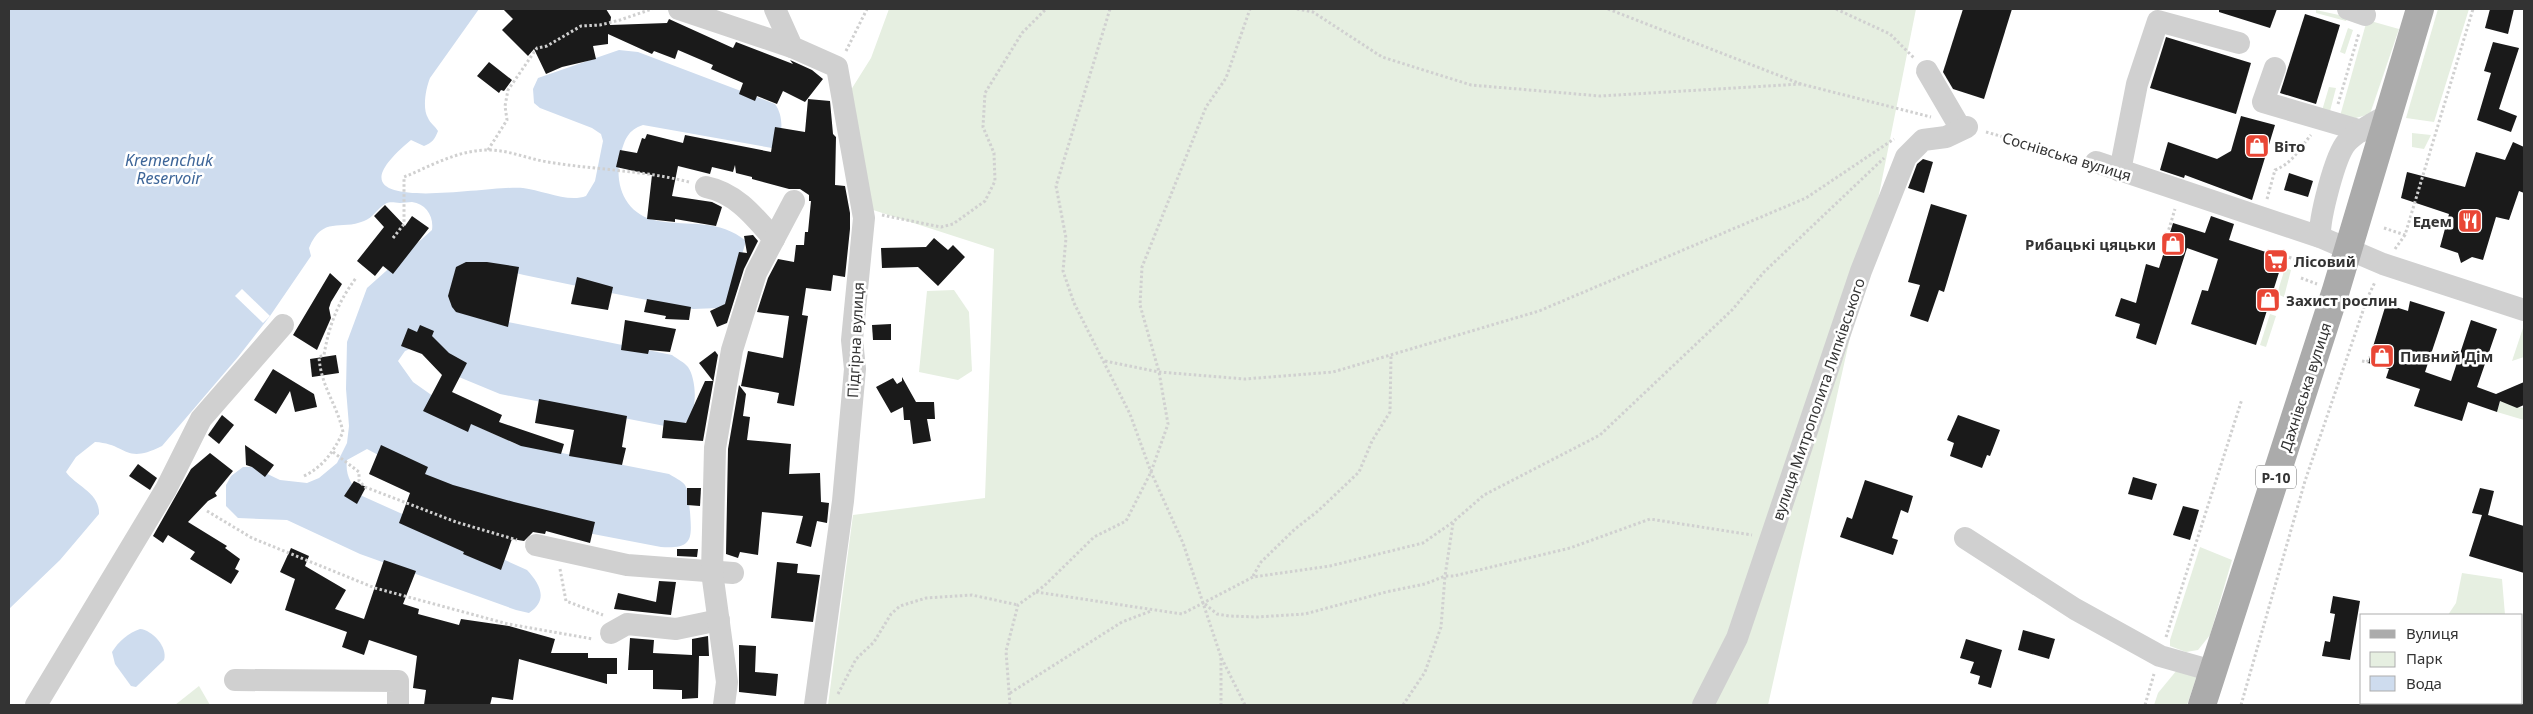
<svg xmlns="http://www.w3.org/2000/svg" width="2533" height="714" font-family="'Noto Sans',sans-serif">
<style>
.green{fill:#e6efe1}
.water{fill:#cedcee}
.pier{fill:#fff}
.building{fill:#1a1a1a}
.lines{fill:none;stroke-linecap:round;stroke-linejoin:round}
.path{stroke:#d0d0d0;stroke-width:3;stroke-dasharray:2.5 2.5;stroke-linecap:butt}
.minor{stroke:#d0d0d0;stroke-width:22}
.major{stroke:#ababab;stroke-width:28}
.labels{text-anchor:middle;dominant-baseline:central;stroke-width:5;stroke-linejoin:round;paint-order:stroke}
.shield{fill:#fff;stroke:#707070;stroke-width:1}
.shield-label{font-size:14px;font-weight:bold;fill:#333}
.poi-label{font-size:15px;font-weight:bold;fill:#333;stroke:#fff;text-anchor:start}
.street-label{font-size:15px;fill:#333;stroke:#fff}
.water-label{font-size:16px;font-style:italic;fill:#3d6598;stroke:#fff}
</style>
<rect width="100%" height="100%" fill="#fff"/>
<!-- green -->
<g class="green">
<path d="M889 9H1916L1855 315 1768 705H828L853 515 985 498 994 249 867 208 849 93 871 58Z"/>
<path d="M2438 9H2469L2434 122 2406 118Z"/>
<path d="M2316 10 2348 17 2346 21 2316 13Z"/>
<path d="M2367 20 2399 29 2370 114 2356 118 2340 116Z"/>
<path d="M2348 28 2353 30 2345 54 2340 52Z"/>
<path d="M2329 87 2336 88 2329 115 2321 114Z"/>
<path d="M2412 133 2431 135 2424 149 2412 147Z"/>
<path d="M2285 268 2291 270 2284 297 2277 294Z"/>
<path d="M954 290 969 312 972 371 958 380 919 372 927 291Z"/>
<path d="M2270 314 2276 316 2266 347 2260 345Z"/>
<path d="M2524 325V357L2512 361Z"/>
<path d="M2504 390 2512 406 2524 408V420L2497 412Z"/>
<path d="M2200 547 2232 560 2210 635 2198 650 2186 652 2170 646V640Z"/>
<path d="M2462 573 2502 579 2505 615H2448L2456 603Z"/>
<path d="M2177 670 2197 675 2187 705H2154L2158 693Z"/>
<path d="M199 686 210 705H175Z"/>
<path d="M2384 703H2493L2492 705H2383Z"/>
</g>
<!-- water -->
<g class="water">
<path d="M9 9H479L430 78C426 88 422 108 428 118 430 123 435 126 438 131 435 139 432 143 424 146L411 140C312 222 491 184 523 188 542 190 568 203 586 196L595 181 603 141 601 134 592 128 540 108 534 103 533 89 538 78 619 50 638 52 775 104C784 116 784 139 772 148L643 125C628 130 625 139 621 153 613 183 624 215 658 221 688 226 720 219 746 241L728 302 719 308 693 309C637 298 580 287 524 275 504 271 490 259 469 263L464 313 672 355C677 359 684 362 688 367 697 380 699 417 682 425 679 427 673 427 670 427L500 394 454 375 415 347 405 351 398 361 413 382 474 425 516 444 669 474C674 477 682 481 685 485 689 493 689 504 690 512 692 539 693 549 661 547L489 514 367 449 347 460C345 475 351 484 360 495L527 570C540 584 549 600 529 613L516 610 360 554 287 520 238 518 226 506V485L231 476 243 467H253L280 480 307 483 319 478 337 463 347 443 349 426 346 389 347 342 367 288 432 230C434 216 426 204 412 202 408 202 404 203 400 203 394 203 391 201 385 204 377 209 373 218 364 221 340 231 323 215 309 248L311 256 270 316 238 357 162 446C124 465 128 444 95 442L76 457 66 472C76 486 100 493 99 514L60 560 9 609Z"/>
<path d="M140 629C152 630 168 647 164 660L136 687 131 686 115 664 112 652C119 641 128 633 140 629Z"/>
</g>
<!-- pier -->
<path class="pier" d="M242 289 270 316 263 323 235 296Z"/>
<!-- building -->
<g class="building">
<path d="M503 9H606L611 17 610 25 667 23 669 19 733 48 736 42 793 64 790 60 812 70 823 79 805 102 783 91 777 104 757 96 755 101 739 94 743 83 711 69 713 65 678 50 675 59 654 51 652 54 608 34V44L593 46 596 59 562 67 546 74 534 49 528 56 502 30 513 19Z"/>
<path d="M1963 9H2012L1984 99 1953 89 1943 72Z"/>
<path d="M2219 9H2277L2270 28 2219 12Z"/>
<path d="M2490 9H2514L2508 34 2485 28Z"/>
<path d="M2305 14 2340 25 2316 104 2280 93Z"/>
<path d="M2166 37 2251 63 2236 114 2150 88Z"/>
<path d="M2493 42 2519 48 2499 109 2517 116 2511 132 2477 120 2491 73 2484 71Z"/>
<path d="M489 62 512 80 504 91 501 90 499 93 477 76Z"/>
<path d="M808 99 830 101 833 134 836 137 835 185 845 186 850 213V229L845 277 833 275 831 291 806 288 802 315 808 316 794 406 777 403 779 393 741 386 748 351 783 358 789 316 757 312 768 278 778 259 794 262 796 245H804L805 232H808L811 201H809V195L800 189H789L752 179V177L736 173 735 165 733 172 712 167 710 174 678 166 672 196 712 202 722 207 716 226 675 219V222L647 219 652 175 616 167 620 150 637 153 642 138 645 139 647 134 683 143 685 135 771 152 775 127 805 132Z"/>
<path d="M2241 116 2275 125 2252 200 2185 175 2184 178 2160 170 2168 142 2217 159 2231 151Z"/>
<path d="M2513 142 2524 147V193L2519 191 2509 220 2496 217 2483 260 2472 257 2461 263 2458 253 2440 247 2449 214 2401 198 2407 172 2465 187 2476 152 2505 160Z"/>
<path d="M1923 159 1933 162 1924 193 1908 188 1917 164Z"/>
<path d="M2289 173 2313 181 2308 197 2284 190Z"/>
<path d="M1931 204 1967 215 1944 292 1939 290 1928 322 1910 316 1920 285 1908 282Z"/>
<path d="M385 205 405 226 412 216 429 228 393 274 383 266 375 276 357 261 384 227 374 216Z"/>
<path d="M2211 216 2234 224 2229 240 2278 256 2282 263 2256 345 2191 324 2202 290 2208 291 2218 259 2187 248 2156 345 2136 338 2140 324 2115 316 2121 298 2136 303 2146 264 2159 268 2173 223 2205 233Z"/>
<path d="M753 235 758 241 744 269 727 323 717 327 710 311 725 304 739 252 747 253 744 236Z"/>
<path d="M934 238 948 250 953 245 965 257 938 286 918 267 882 268 881 248 926 247Z"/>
<path d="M466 262H487L519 267 508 327 456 312 452 307 448 296 456 267Z"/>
<path d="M330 273 342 284 331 302 329 308 331 318 317 350 293 335Z"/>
<path d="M577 277 613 287 608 310 571 304Z"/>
<path d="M647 299 691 307 689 320 665 319 666 316 644 312Z"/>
<path d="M2410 301 2445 312 2425 372 2451 381 2471 320 2497 329 2477 387 2496 394 2524 382V405L2517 408 2500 401 2497 412 2468 402 2462 421 2414 406 2420 389 2386 378 2389 369 2368 363 2386 304 2408 311Z"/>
<path d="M625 320 676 329 670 352 649 350 648 354 621 350Z"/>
<path d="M891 324V340H873L872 325Z"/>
<path d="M420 325 434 331 432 336 449 353 467 363 452 392 502 415 499 422 564 444 561 454 521 446 471 424 468 432 423 411 442 375 422 354 401 346 408 328 417 332Z"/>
<path d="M715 351 718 355 703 441 662 438 664 420 686 423 705 381H713L699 363Z"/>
<path d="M336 355 339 373 312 377 310 359Z"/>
<path d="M273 369 314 394 317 407 295 412 290 391 276 414 254 400Z"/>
<path d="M902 377 916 402H934L935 419H927L931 441 913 444 910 420H904L903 407 891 413 876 387 893 378 897 384 902 381Z"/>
<path d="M739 385 746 394 743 416 750 417 747 440 791 444 789 474 820 473 821 502 829 503 827 523 817 521 811 547 796 543 803 516 762 512 758 555 740 552 738 558 726 554 728 449Z"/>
<path d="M539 399 627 416 622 447 626 448 622 465 569 456 574 430 535 423Z"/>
<path d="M222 415 234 425 219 444 208 435Z"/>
<path d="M1958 415 2000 430 1990 456 1987 455 1982 468 1950 456 1954 443 1947 440Z"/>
<path d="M245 445 274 465 265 477 252 467 246 465Z"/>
<path d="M381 445 428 467 425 474 453 485 514 502 595 522 590 543 546 531 545 534 533 532 524 541 512 539 501 570 463 554 464 552 399 523 410 493 369 474Z"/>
<path d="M210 453 233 471 215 493 217 496 208 501 188 522 227 546 225 548 240 559 235 569 239 571 231 584 190 559 195 552 168 535 163 543 153 536 191 469Z"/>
<path d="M138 464 157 478 150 490 129 476Z"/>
<path d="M2133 477 2157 484 2152 500 2128 494Z"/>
<path d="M1865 480 1913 496 1908 513 1901 510 1892 538 1898 540 1893 555 1840 537 1847 517 1852 519Z"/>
<path d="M354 481 366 487 357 504 344 496Z"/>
<path d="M687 488H701L700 506 687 505Z"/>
<path d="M2480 488 2494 491 2488 515 2524 526V573L2469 556 2482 515 2472 513Z"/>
<path d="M2183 506 2199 510 2190 540 2173 535Z"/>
<path d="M291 548 309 556 305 566 346 590 335 609 364 619 384 560 416 571 403 604 419 609 418 614 459 625 461 619 509 626 555 639 551 653H588V658H617V674H607V684L519 659 513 700 492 697 490 705H424L426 690 413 688 417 656 369 640 364 655 342 647 347 632 285 610 295 579 280 572Z"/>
<path d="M677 549H698L697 557 677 556Z"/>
<path d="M777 562 798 564 797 573 820 575 813 622 771 618Z"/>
<path d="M659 581 676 582 671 615 614 609 618 593 656 602Z"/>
<path d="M2333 596 2360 601 2350 660 2322 656 2325 641 2330 642 2335 614 2330 613Z"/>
<path d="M2023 630 2055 639 2049 659 2018 650Z"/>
<path d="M708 636 709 656H699L698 698 682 699V690H680L653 689V670H628L630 638 654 640 653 653 692 655V639Z"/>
<path d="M1966 639 2002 650 1991 688 1978 684 1980 676 1970 673 1974 662 1960 658Z"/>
<path d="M739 645 756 646 755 672 778 674 776 696 739 692Z"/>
</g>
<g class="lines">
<!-- path -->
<g class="path">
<path d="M1110 9 1056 186 1066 238 1063 271 1074 303 1130 414 1151 472 1183 543 1221 657 1245 705"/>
<path d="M1297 9 1313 12 1382 57 1471 85 1600 96 1801 84"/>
<path d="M1608 9 1801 84 1931 117"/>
<path d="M1836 9 1890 34 1914 58"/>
<path d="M846 51 867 9"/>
<path d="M2338 104 2359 33"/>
<path d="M1986 132 2078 158"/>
<path d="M488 150 507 120 505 106 508 90 537 48 547 46 581 26 600 25 620 20 652 9"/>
<path d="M2267 199 2275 170C2293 163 2299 149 2311 135"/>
<path d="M882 215 941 227 953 224 985 201 995 181 994 153 983 127 985 93 1022 33 1046 9"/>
<path d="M2384 228 2405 235"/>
<path d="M393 238 404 224V177C431 166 458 150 488 150 509 150 528 159 548 162 595 170 642 170 689 182"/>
<path d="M2167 243 2165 242 2175 209"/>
<path d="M2395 249 2405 235 2473 9"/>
<path d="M2280 259 2285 256 2304 262"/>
<path d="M2301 278 2317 284"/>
<path d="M2378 302 2384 309"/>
<path d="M1105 361 1159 372 1245 379 1333 372 1539 311 1806 198 1894 139"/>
<path d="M2362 361 2367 362 2370 357"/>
<path d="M333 452 359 472V481L365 487 456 522 517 540"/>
<path d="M304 476C323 467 334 451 343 432 337 404 321 387 319 357L324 355C329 325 338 302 356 278"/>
<path d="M207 511 252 538 375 588 508 624 593 639"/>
<path d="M560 569 566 601 603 615"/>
<path d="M1253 576 1261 562 1295 529 1318 511 1359 472 1372 441 1390 412 1391 356"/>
<path d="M1036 592 1182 614 1253 577 1330 566 1423 543 1453 522 1484 495 1600 435 1732 310 1764 272 1884 158"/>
<path d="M1205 604 1217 614 1229 616 1257 617 1305 614 1386 592 1425 584 1445 576H1454L1570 548 1650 519 1752 535"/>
<path d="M2166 637 2242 399"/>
<path d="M1221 658V705"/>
<path d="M1010 693 1122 622 1151 611"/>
<path d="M838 694 856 659 874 642 891 614 900 606 926 598 972 595 1018 605"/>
<path d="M1010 705 1006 651 1018 605 1044 586 1094 537 1126 521 1151 472 1168 424 1159 372 1140 305 1142 267 1206 107 1226 78 1250 9"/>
<path d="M1403 705 1425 672 1441 627 1445 576 1453 523"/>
<path d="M2145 705 2154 674"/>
<path d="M2241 705 2305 481 2367 299 2375 282"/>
</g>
<!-- minor -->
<g class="minor">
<path d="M679 9 792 47"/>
<path d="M775 9 792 47 837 67 864 218 852 340 855 369 843 501 815 705"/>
<path d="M2348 9 2365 15"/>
<path d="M2275 68 2263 102 2362 131"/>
<path d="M1927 71 1958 124"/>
<path d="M2096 162 2320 237 2383 264 2524 310"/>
<path d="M2120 171 2137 84 2158 21 2239 43"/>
<path d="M706 187C736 193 754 216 774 239"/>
<path d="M2320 237C2319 219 2335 155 2347 142 2358 130 2376 122 2389 114"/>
<path d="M1965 538 2075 609 2160 656 2213 671"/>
<path d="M536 545 627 565 733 573"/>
<path d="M611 633 627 624 676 629 719 620"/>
<path d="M235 680 398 681V705"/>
<path d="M36 705 166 489 201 419 283 325"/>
<path d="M724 705 727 682 712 572 715 448 732 350 756 273 794 201"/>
<path d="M1703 705 1737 638 1861 271 1906 157 1923 140 1946 137 1967 127"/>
</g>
<!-- major -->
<path class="major" d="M2202 705 2336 290 2420 9"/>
</g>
<!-- icons -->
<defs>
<symbol id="shop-square" viewBox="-11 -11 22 22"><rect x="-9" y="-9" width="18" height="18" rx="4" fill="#e94635" stroke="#fff"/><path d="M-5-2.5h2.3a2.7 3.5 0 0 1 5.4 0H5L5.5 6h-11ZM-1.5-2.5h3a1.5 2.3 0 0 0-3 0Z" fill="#fff"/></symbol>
<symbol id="restaurant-square" viewBox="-11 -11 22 22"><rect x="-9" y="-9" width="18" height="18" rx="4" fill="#e94635" stroke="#fff"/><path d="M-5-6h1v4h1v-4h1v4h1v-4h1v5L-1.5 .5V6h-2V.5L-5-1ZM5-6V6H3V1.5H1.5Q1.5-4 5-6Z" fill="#fff"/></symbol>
<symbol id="supermarket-square" viewBox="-11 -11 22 22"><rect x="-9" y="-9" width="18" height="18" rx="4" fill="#e94635" stroke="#fff"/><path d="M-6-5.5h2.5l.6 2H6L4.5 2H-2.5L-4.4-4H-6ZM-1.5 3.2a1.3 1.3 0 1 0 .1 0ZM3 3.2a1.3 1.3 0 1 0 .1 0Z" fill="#fff"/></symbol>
</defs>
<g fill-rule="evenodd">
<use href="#shop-square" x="2243" y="132" width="28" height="28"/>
<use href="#restaurant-square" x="2456" y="207" width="28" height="28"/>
<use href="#shop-square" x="2159" y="230" width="28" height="28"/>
<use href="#supermarket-square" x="2262" y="247" width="28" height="28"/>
<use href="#shop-square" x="2254" y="286" width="28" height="28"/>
<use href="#shop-square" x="2368" y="342" width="28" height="28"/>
</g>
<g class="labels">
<!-- shield labels -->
<rect class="shield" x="2256" y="465.5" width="40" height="23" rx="4"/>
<g class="shield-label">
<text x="2276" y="477">Р-10</text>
</g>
<!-- poi labels -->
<g class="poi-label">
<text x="2274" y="146">Віто</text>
<text x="2452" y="221" text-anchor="end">Едем</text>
<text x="2156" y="244" text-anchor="end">Рибацькі цяцьки</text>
<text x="2294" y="261">Лісовий</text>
<text x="2286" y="300">Захист рослин</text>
<text x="2400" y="356">Пивний Дім</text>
</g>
<!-- street labels -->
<g class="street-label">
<text transform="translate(2067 156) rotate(17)">Соснівська вулиця</text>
<text transform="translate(855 340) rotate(-87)">Підгірна вулиця</text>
<text transform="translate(2305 387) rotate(-72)">Дахнівська вулиця</text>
<text transform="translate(1818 399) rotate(-71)">вулиця Митрополита Липківського</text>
</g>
<!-- water labels -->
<g class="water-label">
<text x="169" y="160">Kremenchuk<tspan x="169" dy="18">Reservoir</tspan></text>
</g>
</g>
<!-- border -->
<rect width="2533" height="714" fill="none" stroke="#333333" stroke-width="20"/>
<!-- legend -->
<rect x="2360" y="614" width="162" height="90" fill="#ffffff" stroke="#adadad"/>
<rect x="2370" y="630" width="25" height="8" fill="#ababab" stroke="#adadad"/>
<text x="2406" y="639" font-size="15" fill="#333333">Вулиця</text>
<rect x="2370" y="652" width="25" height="15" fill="#e6efe1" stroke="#adadad"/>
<text x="2406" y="664" font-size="15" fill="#333333">Парк</text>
<rect x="2370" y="676" width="25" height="15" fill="#cedcee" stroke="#adadad"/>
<text x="2406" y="689" font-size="15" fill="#333333">Вода</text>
</svg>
